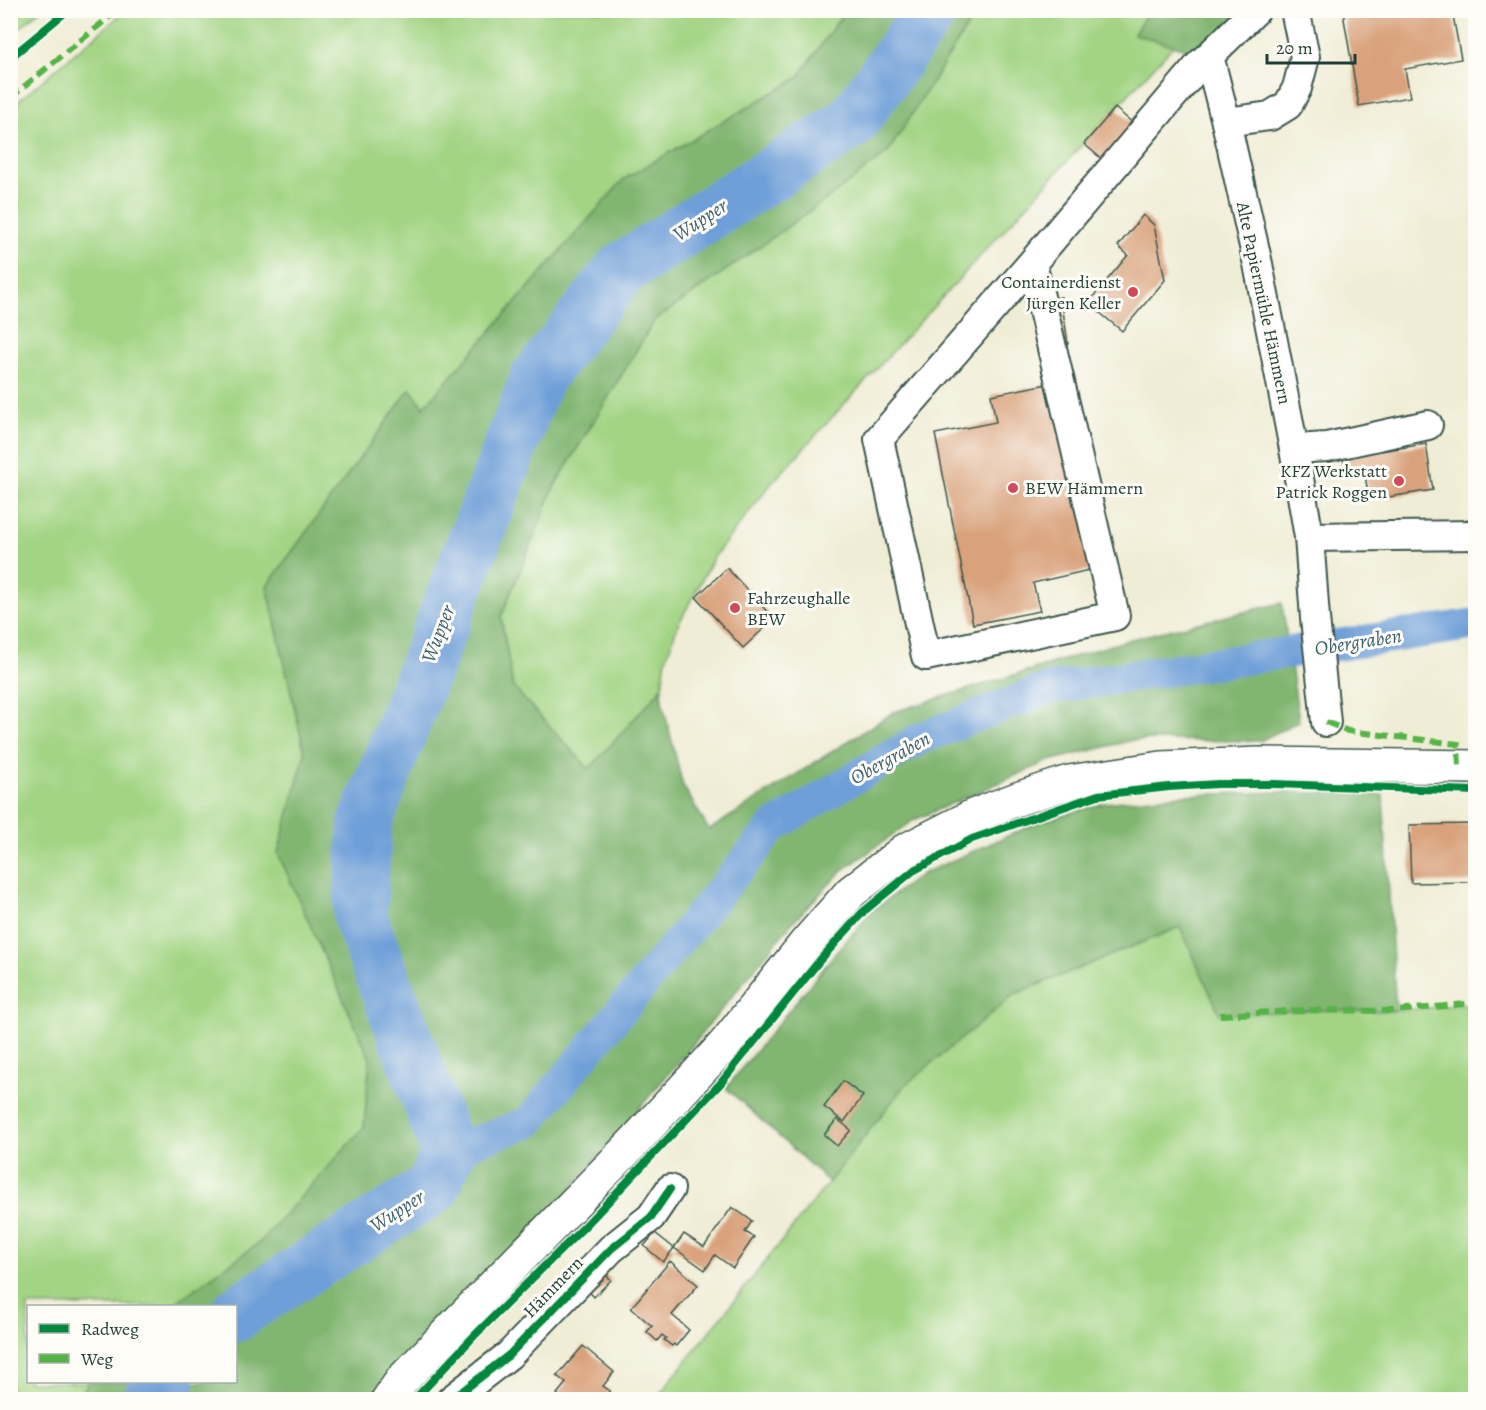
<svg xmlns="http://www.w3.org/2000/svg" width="1486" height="1410" font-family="Alegreya,serif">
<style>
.green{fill:#a2d483;stroke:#60885c;stroke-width:1.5}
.forest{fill:#81b671;stroke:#507a52;stroke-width:1.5}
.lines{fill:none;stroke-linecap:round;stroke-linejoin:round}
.canal{stroke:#6e9fd8;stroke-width:32}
.river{stroke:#6e9fd8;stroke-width:54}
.building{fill:#d9a27b}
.minor-casing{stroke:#3e574c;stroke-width:32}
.major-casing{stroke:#3e574c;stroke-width:36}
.minor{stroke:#fff;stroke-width:28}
.major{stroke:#fff;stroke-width:33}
.quiet{stroke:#55b346;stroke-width:6;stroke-dasharray:12 6;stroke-linecap:butt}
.cycleway-casing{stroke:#fdfcf7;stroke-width:11}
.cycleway{stroke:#00873e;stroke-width:8}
.poi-dot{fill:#d1495b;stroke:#fdfcf7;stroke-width:2}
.labels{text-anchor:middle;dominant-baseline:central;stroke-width:6;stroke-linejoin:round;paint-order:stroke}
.poi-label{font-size:18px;fill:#1f3d34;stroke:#fdfcf7;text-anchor:end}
.street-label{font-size:18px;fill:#1f3d34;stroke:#fdfcf7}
.water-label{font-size:20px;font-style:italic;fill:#3b5f6d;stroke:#fdfcf7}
</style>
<rect width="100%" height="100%" fill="#fdfcf7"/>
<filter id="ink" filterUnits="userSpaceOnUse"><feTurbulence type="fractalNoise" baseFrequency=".0167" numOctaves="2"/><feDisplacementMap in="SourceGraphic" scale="12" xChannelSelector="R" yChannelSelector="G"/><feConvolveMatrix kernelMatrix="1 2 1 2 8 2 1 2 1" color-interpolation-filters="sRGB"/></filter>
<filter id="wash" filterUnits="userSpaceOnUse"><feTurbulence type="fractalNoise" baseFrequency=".008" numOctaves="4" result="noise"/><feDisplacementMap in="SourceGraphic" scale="24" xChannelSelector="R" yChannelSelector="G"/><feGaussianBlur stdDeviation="1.35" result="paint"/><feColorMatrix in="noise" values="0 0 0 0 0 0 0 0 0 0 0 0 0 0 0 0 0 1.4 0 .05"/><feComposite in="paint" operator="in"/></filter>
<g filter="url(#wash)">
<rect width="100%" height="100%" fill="#f0edd6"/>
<!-- green -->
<g class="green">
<path d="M11 10H39V11L11 36Z"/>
<path d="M125 11H845L798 78 624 179 424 407 411 390 267 586 305 754 278 853 370 1059 364 1127 260 1242 171 1306H28V1382H89L76 1399 11 1400V107Z"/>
<path d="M977 11H1148L1135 34 1174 45 771 484 714 557 677 627 666 659 662 688 589 769 513 687 501 617 554 487 654 321 834 194 888 152Z"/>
<path d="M1180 927 1310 1010 1396 1011 1475 1003V1399L655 1400 829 1182 904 1086 1015 994Z"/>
</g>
<!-- forest -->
<g class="forest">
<path d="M845 11H977L888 152 834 194 654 321 554 487 501 617 513 687 589 769 662 688V701L683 786 709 830 894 712 1131 639 1282 603 1299 721 1260 741 1133 740 1049 761 914 820 842 871 791 924 686 1053 459 1321 388 1399 76 1400 89 1382H236V1306H171L260 1242 364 1127 370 1059 278 853 305 754 267 586 410 389 424 407 624 179 798 78Z"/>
<path d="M1148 11H1256L1209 56 1134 34Z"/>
<path d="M1282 792 1383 795 1396 1011 1310 1010 1220 1015 1180 927 1015 994 904 1086 829 1182 726 1088 834 955 873 910 922 874 1037 823 1105 803 1181 795Z"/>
</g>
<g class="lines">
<!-- canal -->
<path class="canal" d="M448 1151 528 1123 774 826 919 739 1046 689 1476 624"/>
<!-- river -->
<g class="river">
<path d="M236 1315 242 1309 433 1188 448 1151 360 917 365 824 537 378 621 270 851 123 931 10"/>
<path d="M149 1400 168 1382"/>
</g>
</g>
<g id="blocks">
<!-- building -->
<g class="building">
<path d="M1347 10H1452L1461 59 1405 69 1410 97 1359 106 1344 19Z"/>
<path d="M1115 108 1134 124 1103 160 1084 144Z"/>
<path d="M1143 215 1154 225 1165 280 1122 331 1088 303 1128 255 1118 246Z"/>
<path d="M1061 297 1068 344 1059 346 1052 299Z"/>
<path d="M1058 382 1098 568 1033 583 1040 611 973 624 935 434 996 422 991 395Z"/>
<path d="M1426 444 1433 490 1369 500 1364 469 1345 472 1343 457Z"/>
<path d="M727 568 774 619 743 648 696 597Z"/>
<path d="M1476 824V882L1411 883 1409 825Z"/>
<path d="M843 1081 863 1096 844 1122 824 1107Z"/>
<path d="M837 1119 851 1130 837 1146 824 1135Z"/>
<path d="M732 1207 752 1221 745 1232 754 1237 733 1268 715 1255 705 1270 674 1248 663 1262 644 1246 655 1233 674 1248 684 1234 704 1247Z"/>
<path d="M670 1261 698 1285 672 1315 689 1330 676 1346 674 1344 672 1346 664 1340 666 1338 662 1335 657 1341 647 1332 652 1326 631 1308Z"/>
<path d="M602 1270 611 1280 594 1297 585 1287Z"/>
<path d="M583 1346 614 1372 603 1386 610 1391 603 1400H563L557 1394 566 1383 557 1376Z"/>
</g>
</g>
</g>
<g filter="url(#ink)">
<use href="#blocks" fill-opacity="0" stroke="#3e574c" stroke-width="1.5"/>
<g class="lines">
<defs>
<g id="minor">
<path d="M1256 10 1209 56 1226 122 1258 264 1294 449 1309 537 1315 618 1326 722"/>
<path d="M1226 122 1270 116 1288 105 1297 88 1305 57 1295 10"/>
<path d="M1032 263 1115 616 926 656 879 439 1032 263 1200 64 1209 56"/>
<path d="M1294 449 1327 447 1428 425"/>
<path d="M1309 537 1476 535"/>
<path d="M451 1400 509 1355 611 1249 651 1217 670 1189"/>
</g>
<path id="major" d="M388 1400 402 1380 459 1321 637 1139 724 1045 805 944 851 892 904 851 973 816 1020 798 1069 782 1161 768 1258 764 1476 767"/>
</defs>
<!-- minor casing -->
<use href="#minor" class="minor-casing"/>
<!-- major casing -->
<use href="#major" class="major-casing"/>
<!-- minor -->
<use href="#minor" class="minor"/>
<!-- major -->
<use href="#major" class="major"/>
<!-- quiet -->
<g class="quiet">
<path d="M10 98 118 10"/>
<path d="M1326 722 1348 731 1458 744 1459 767"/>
<path d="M1220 1015 1310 1010 1396 1011 1476 1003"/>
</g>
<defs>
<g id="cycleway">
<path d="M10 58 68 10"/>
<path d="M414 1400 475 1335 586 1225 720 1084 820 960 863 912 913 871 972 839 1098 795 1169 787 1218 784H1274L1476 791"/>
<path d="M451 1400 509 1355 611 1249 651 1217 670 1189"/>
</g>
</defs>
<!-- cycleway casing -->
<use href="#cycleway" class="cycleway-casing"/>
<!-- cycleway -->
<use href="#cycleway" class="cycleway"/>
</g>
</g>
<!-- markers -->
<g class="poi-dot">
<circle cx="1133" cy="292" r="6"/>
<circle cx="1399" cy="481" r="6"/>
<circle cx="1013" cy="488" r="6"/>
<circle cx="735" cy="608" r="6"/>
</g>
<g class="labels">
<!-- poi labels -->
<g class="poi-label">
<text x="1121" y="282">Containerdienst<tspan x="1121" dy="21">Jürgen Keller</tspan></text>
<text x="1387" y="471">KFZ Werkstatt<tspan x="1387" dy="21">Patrick Roggen</tspan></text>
<text x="1025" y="488" text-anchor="start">BEW Hämmern</text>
<text x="747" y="598" text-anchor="start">Fahrzeughalle<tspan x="747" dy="21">BEW</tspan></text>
</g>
<!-- street labels -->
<g class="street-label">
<text transform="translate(1264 303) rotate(78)">Alte Papiermühle Hämmern</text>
<text transform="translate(553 1287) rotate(-46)">Hämmern</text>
</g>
<!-- water labels -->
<g class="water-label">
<text transform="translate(700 220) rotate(-33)">Wupper</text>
<text transform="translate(438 634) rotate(-69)">Wupper</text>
<text transform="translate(1358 642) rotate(-9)">Obergraben</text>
<text transform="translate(890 758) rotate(-29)">Obergraben</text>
<text transform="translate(397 1211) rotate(-33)">Wupper</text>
</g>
</g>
<!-- margin -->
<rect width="1486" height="1410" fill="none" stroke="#fdfcf7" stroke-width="36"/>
<!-- legend -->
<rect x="27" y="1305" width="210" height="78" fill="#fdfcf7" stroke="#a4b0a9" stroke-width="1.5"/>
<rect x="39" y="1324" width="30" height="9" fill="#00873e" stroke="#a4b0a9" stroke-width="1.5"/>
<text x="81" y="1335" font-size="18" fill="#1f3d34">Radweg</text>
<rect x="39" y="1354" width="30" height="9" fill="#55b346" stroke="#a4b0a9" stroke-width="1.5"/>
<text x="81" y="1365" font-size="18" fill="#1f3d34">Weg</text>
<!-- scale -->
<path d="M1267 54v9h88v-9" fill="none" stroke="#1f3d34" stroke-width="3"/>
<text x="1276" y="54" font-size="18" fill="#1f3d34" stroke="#fdfcf7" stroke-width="4.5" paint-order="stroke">20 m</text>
</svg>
